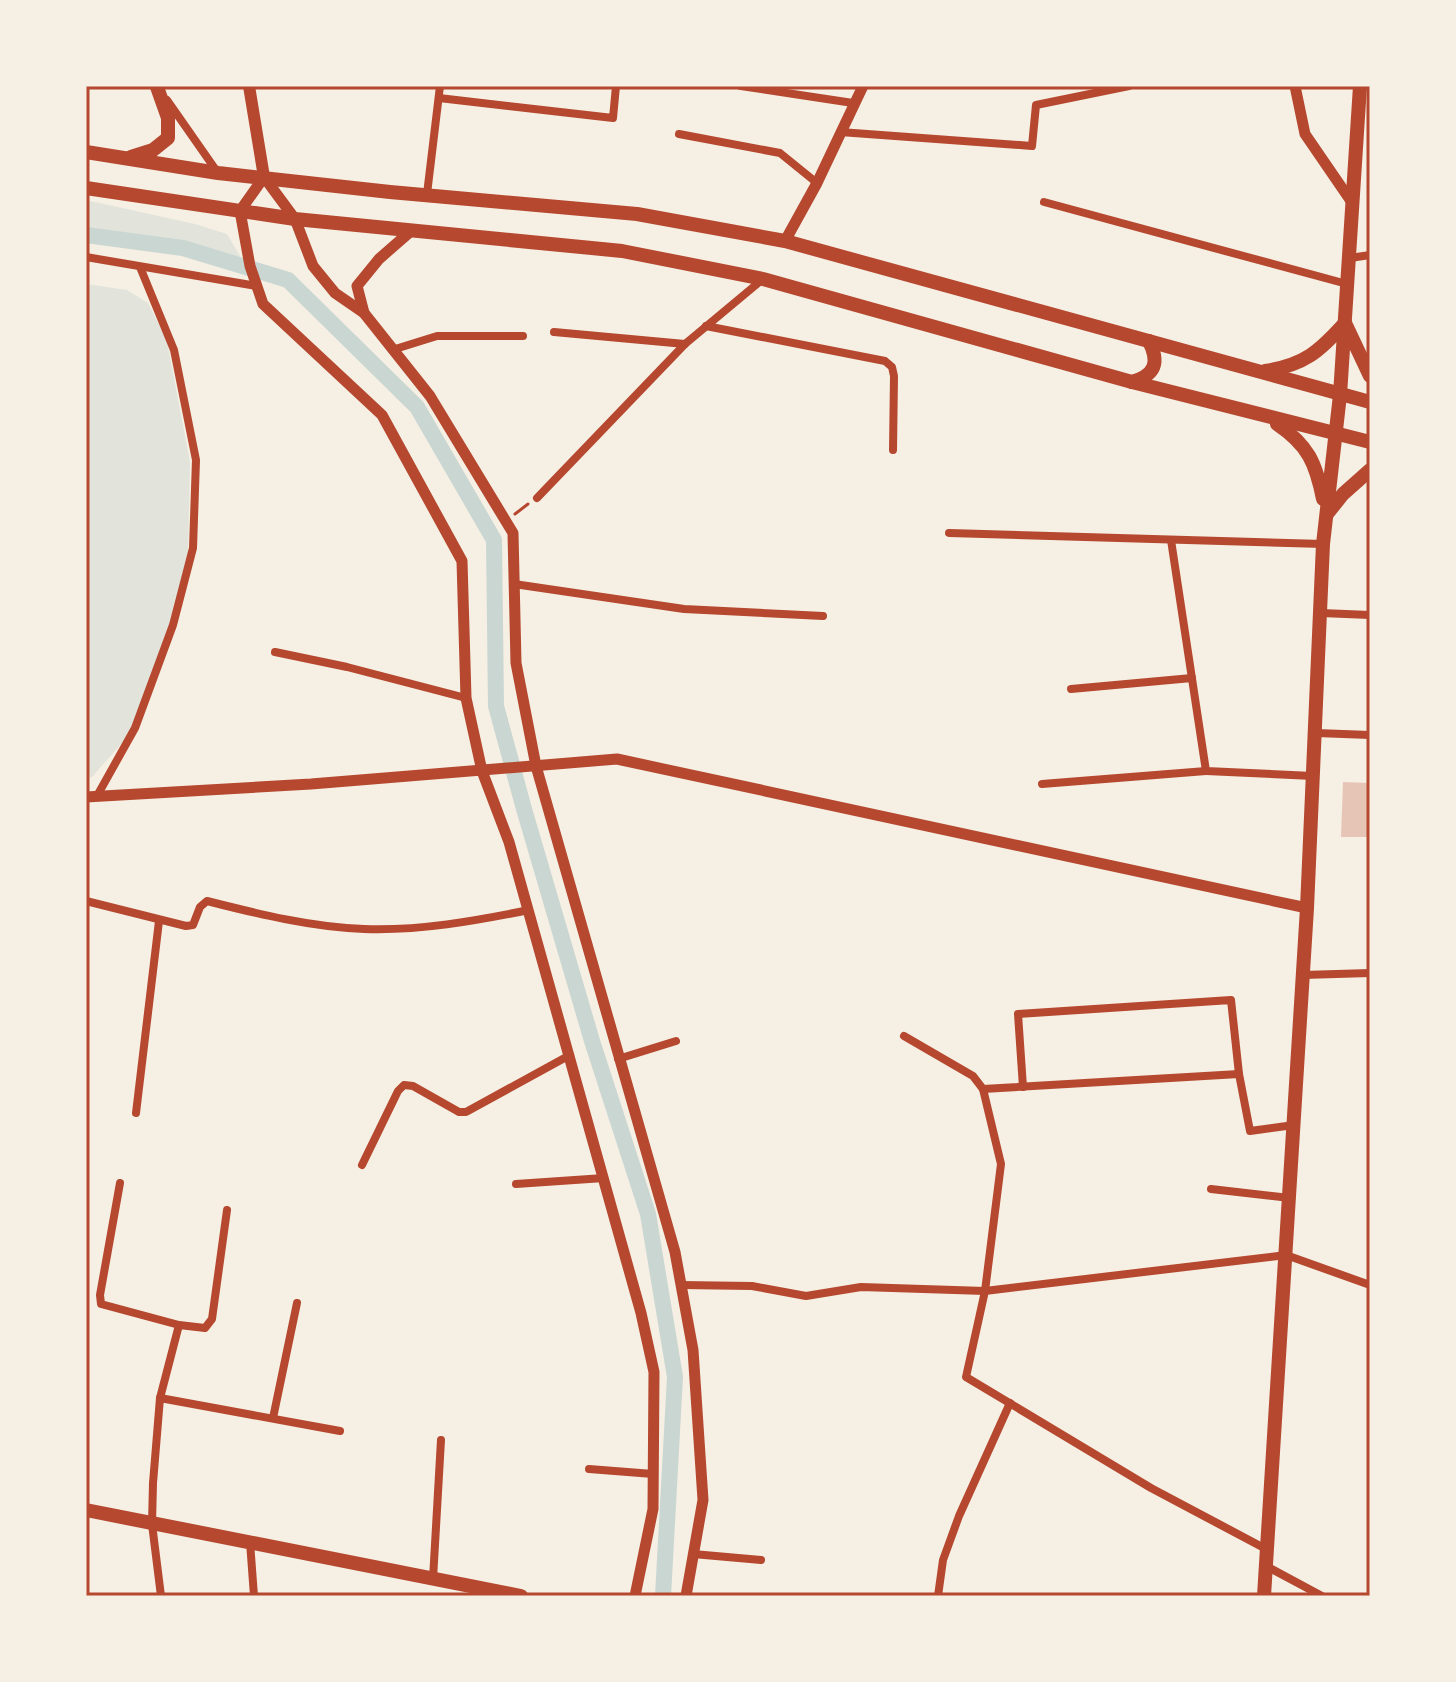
<svg xmlns="http://www.w3.org/2000/svg" width="1456" height="1682" font-family="'Zilla Slab',serif">
<style>
.green{fill:#e2e4dc}
.lines{fill:none;stroke-linecap:round;stroke-linejoin:round}
.canal{stroke:#c9d6d2;stroke-width:16}
.building{fill:#e6c5b7}
.path{stroke:#b5482f;stroke-width:3}
.minor{stroke:#b5482f;stroke-width:8}
.tertiary{stroke:#b5482f;stroke-width:11}
.secondary{stroke:#b5482f;stroke-width:12}
.primary{stroke:#b5482f;stroke-width:14}
.neatline{fill:none;stroke:#b5482f;stroke-width:3}
</style>
<rect width="100%" height="100%" fill="#f6efe4"/>
<!-- green -->
<g class="green">
<path d="M86 200 195 224 227 234 243 261 192 243 86 230Z"/>
<path d="M86 284 127 290 148 303 167 341 190 462 188 552 173 625 135 728 92 777 86 778Z"/>
</g>
<g class="lines">
<!-- canal -->
<path class="canal" d="M86 235 183 248 288 280 417 407 494 540 496 706 524 809 592 1041 648 1214 675 1377 663 1596"/>
</g>
<!-- building -->
<path class="building" d="M1343 782 1370 783V837H1341Z"/>
<g class="lines">
<!-- path -->
<path class="path" d="M515 514 528 504"/>
<!-- minor -->
<g class="minor">
<path d="M741 86 853 103"/>
<path d="M439 98 613 118 616 86"/>
<path d="M167 100 218 173"/>
<path d="M840 132 1032 146 1036 105 1129 86"/>
<path d="M679 134 780 153 817 183"/>
<path d="M427 194 440 86"/>
<path d="M1044 202 1347 284"/>
<path d="M86 257 257 286"/>
<path d="M1350 258 1370 255"/>
<path d="M706 326 885 361 892 367 894 376 893 450"/>
<path d="M554 332 685 344"/>
<path d="M392 350 437 336H523"/>
<path d="M537 498 685 344 763 279"/>
<path d="M949 533 1323 544"/>
<path d="M1171 540 1206 771 1313 776"/>
<path d="M514 584 684 609 823 616"/>
<path d="M1321 613 1370 615"/>
<path d="M275 652 347 667 466 698"/>
<path d="M1071 689 1192 678"/>
<path d="M1316 733 1370 735"/>
<path d="M1042 784 1206 771"/>
<path d="M97 796 135 728 173 625 193 548 196 460 174 350 140 267"/>
<path d="M86 901 186 926 193 925 200 907 207 901C258 914 311 927 364 929 419 931 475 921 529 910"/>
<path d="M1303 975 1370 973"/>
<path d="M904 1036 973 1076 983 1089 1001 1164 985 1291 966 1377 1151 1488 1266 1549"/>
<path d="M618 1059 676 1041"/>
<path d="M1023 1087 1018 1014 1231 1000 1239 1074 1250 1131 1294 1125"/>
<path d="M983 1089 1239 1074"/>
<path d="M136 1113 159 921"/>
<path d="M362 1165 398 1091 404 1085 413 1086 459 1112H466L570 1055"/>
<path d="M120 1183 100 1295 101 1304 179 1325 205 1328 212 1319 227 1210"/>
<path d="M516 1184 604 1178"/>
<path d="M1211 1189 1290 1198"/>
<path d="M681 1285 752 1286 806 1296 861 1287 985 1291 1286 1255 1370 1285"/>
<path d="M160 1398 340 1431"/>
<path d="M273 1418 297 1303"/>
<path d="M589 1469 653 1474"/>
<path d="M250 1542 254 1596"/>
<path d="M693 1554 761 1560"/>
<path d="M1266 1566 1322 1596"/>
<path d="M433 1579 441 1440"/>
<path d="M161 1596 152 1524 153 1483 160 1398 179 1325"/>
<path d="M938 1596 943 1560 959 1516 1010 1403"/>
</g>
<!-- tertiary -->
<g class="tertiary">
<path d="M1295 86 1305 134 1353 204"/>
<path d="M785 241 817 183 863 86"/>
<path d="M364 313 357 286 379 259 411 231"/>
<path d="M86 797 311 784 617 759 1307 908"/>
<path d="M635 1596 653 1509 654 1372 641 1313 509 842 482 771 466 698 462 561 382 415 263 304 250 266 240 211 264 177 295 219 313 266 335 293 364 313 430 396 513 533 516 663 536 766 675 1252 693 1350 703 1500 686 1596"/>
</g>
<!-- secondary -->
<path class="secondary" d="M249 86 264 177"/>
<!-- primary -->
<g class="primary">
<path d="M86 152 218 173 390 192 637 214 785 241 1370 402"/>
<path d="M131 157 153 150 168 138V118L157 87"/>
<path d="M86 188 295 219 622 251 763 279 1132 382 1370 442"/>
<path d="M1265 371C1304 365 1319 352 1345 323L1370 376"/>
<path d="M1132 382C1155 375 1160 363 1149 341"/>
<path d="M1277 424C1308 445 1316 463 1323 499"/>
<path d="M1327 514 1343 494 1370 470"/>
<path d="M86 1510 521 1596"/>
<path d="M1264 1596 1307 908 1323 544 1340 395 1360 86"/>
</g>
</g>
<!-- border -->
<rect width="1456" height="1682" fill="none" stroke="#f6efe4" stroke-width="176"/>
<rect x="88" y="88" width="1280" height="1506" class="neatline"/>
</svg>
